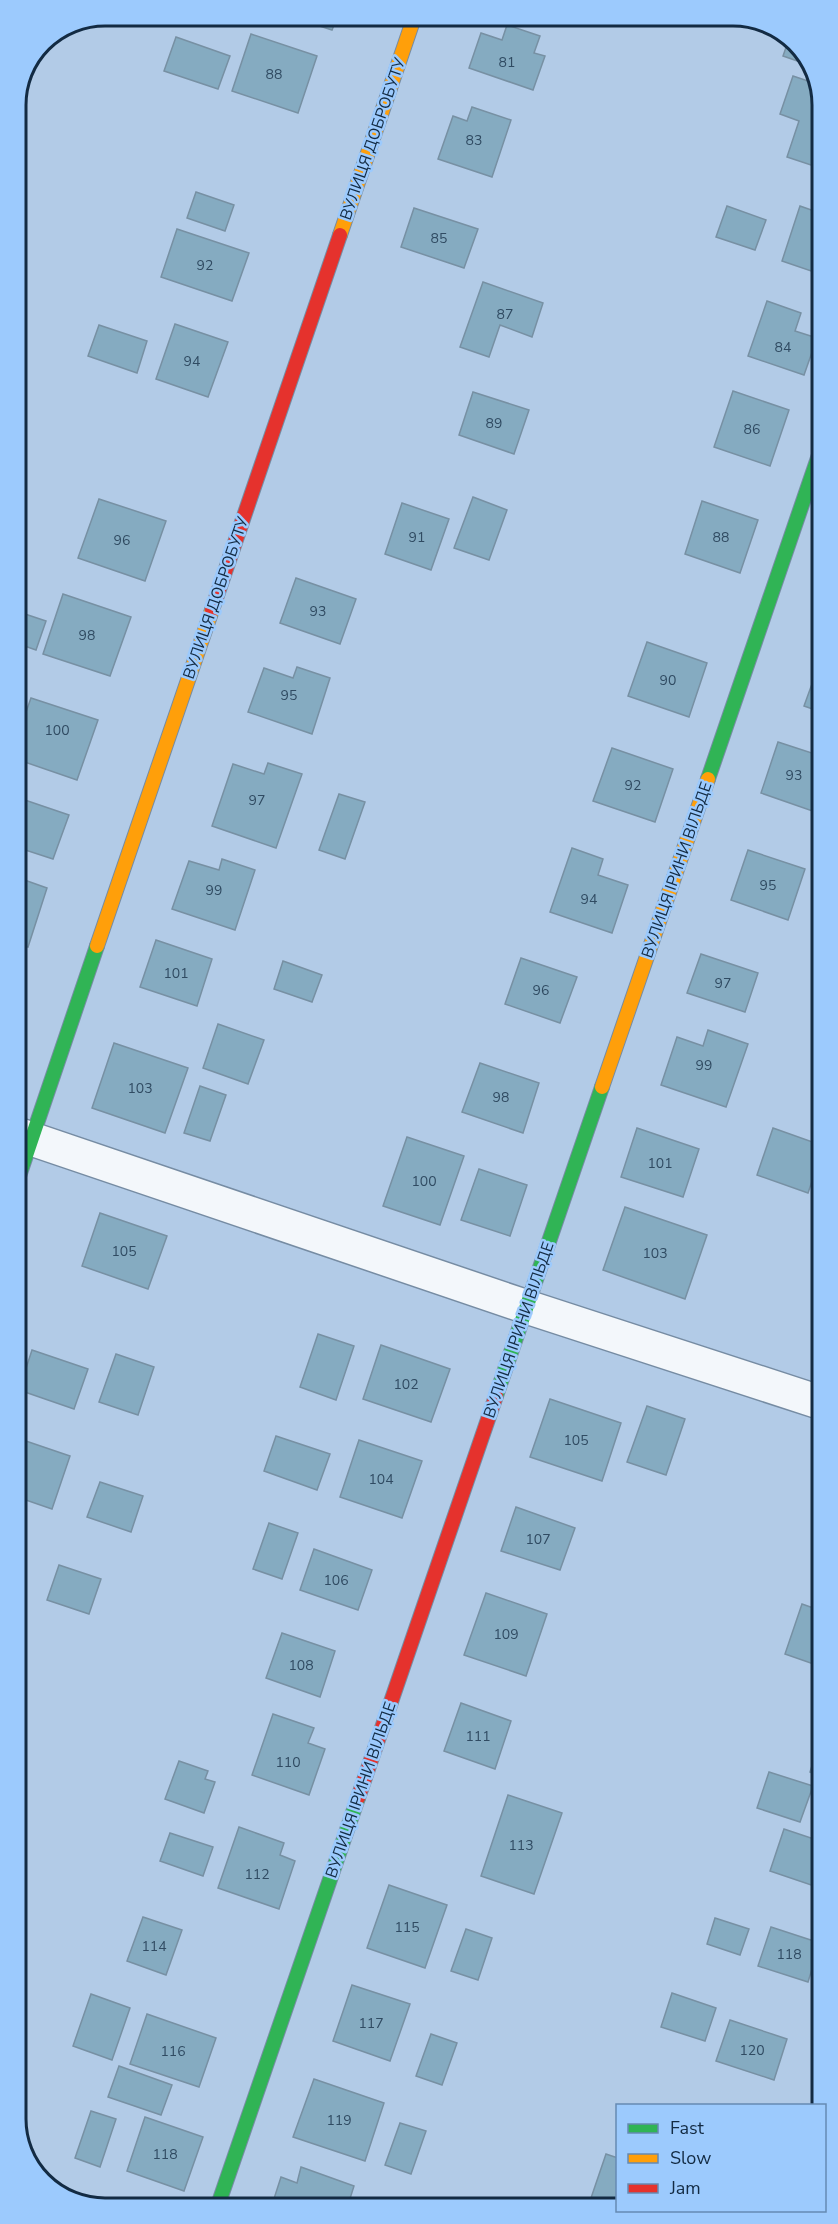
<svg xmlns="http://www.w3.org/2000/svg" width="838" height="2224" font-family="'Nunito Sans',sans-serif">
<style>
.building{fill:#85abc1;stroke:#7790a3;stroke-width:1.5}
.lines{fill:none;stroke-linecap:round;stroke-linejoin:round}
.street-casing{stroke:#768ca3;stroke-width:36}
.fast-casing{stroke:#768ca3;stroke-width:16}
.slow-casing{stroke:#768ca3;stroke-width:16}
.jam-casing{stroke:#768ca3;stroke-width:16}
.street{stroke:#f3f7fb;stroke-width:33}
.fast{stroke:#30b455;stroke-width:14}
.slow{stroke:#ff9f0a;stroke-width:14}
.jam{stroke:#e5322d;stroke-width:14}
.labels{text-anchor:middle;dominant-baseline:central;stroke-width:5;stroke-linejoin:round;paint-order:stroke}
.number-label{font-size:14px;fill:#304b62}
.street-label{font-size:16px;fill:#132b43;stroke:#9ccafd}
.rim{fill:none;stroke:#132b43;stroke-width:3}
</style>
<rect width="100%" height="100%" fill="#b2cbe7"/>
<!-- building -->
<g class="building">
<path d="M286 15H338L332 30Z"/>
<path d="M502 15H523L521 21Z"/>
<path d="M507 25 540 36 534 53 545 56 533 90 469 68 481 33 502 40Z"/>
<path d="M251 34 317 56 298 113 232 91Z"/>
<path d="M790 36 809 65 783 56Z"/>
<path d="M176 37 230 56 218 89 164 71Z"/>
<path d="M793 76 820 85V168L787 157 799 121 780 114Z"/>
<path d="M472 107 511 120 492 177 438 159 453 116 467 121Z"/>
<path d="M196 192 234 205 225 231 187 218Z"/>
<path d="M727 206 766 220 755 250 716 237Z"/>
<path d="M800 206 820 213V274L782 261Z"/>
<path d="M414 208 478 229 464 268 401 247Z"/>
<path d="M177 229 249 253 232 301 161 277Z"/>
<path d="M483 282 543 303 532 337 500 325 489 357 460 347Z"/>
<path d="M767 301 801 313 795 331 817 338 804 375 748 356Z"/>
<path d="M175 324 228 342 208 397 156 379Z"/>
<path d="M99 325 147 341 137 373 88 356Z"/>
<path d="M733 391 789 410 770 466 714 447Z"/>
<path d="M473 392 529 410 514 454 459 435Z"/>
<path d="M473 497 507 510 489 560 454 548Z"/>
<path d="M99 499 166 521 145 581 78 558Z"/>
<path d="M702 501 758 520 740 573 685 554Z"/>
<path d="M402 503 449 519 431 570 385 554Z"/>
<path d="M296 578 356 599 340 644 280 623Z"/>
<path d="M63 594 131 617 110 676 43 654Z"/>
<path d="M16 611 46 621 36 650 16 643Z"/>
<path d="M647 642 707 663 689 717 628 696Z"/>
<path d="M821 659V712L804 706Z"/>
<path d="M297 667 330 678 312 734 248 712 264 668 293 678Z"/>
<path d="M31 698 98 720 77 780 16 759V740Z"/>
<path d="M778 742 821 756V814L761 793Z"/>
<path d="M612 748 673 769 655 822 593 801Z"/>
<path d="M268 763 302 774 276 848 212 826 233 764 264 774Z"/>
<path d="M339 794 365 802 345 859 319 850Z"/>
<path d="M16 797 69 815 53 859 16 847Z"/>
<path d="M572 848 603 859 598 875 628 885 612 933 550 912Z"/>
<path d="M748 850 805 869 788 920 731 900Z"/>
<path d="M222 859 255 870 235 930 172 909 189 861 219 870Z"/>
<path d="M16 877 47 888 28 947 16 944Z"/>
<path d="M156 940 212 959 197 1006 140 987Z"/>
<path d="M701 954 758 973 745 1012 687 993Z"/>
<path d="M521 958 577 977 560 1023 505 1004Z"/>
<path d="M283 961 322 975 312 1002 274 989Z"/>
<path d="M218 1024 264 1040 248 1084 203 1068Z"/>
<path d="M708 1030 748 1044 726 1107 661 1085 677 1037 703 1046Z"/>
<path d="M114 1043 188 1068 165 1133 92 1108Z"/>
<path d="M480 1063 539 1083 523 1133 462 1112Z"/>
<path d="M200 1086 226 1095 210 1141 184 1133Z"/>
<path d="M637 1128 699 1149 683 1197 621 1177Z"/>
<path d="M773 1128 821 1145 822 1152 808 1193 757 1175Z"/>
<path d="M407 1137 464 1156 440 1225 383 1206Z"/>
<path d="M479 1169 527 1185 510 1236 461 1220Z"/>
<path d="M625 1207 707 1235 685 1299 603 1270Z"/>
<path d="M100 1213 167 1236 148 1289 82 1266Z"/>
<path d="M318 1334 354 1346 336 1400 300 1387Z"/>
<path d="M381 1345 450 1369 431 1422 363 1399Z"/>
<path d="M32 1350 88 1369 74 1409 19 1390Z"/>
<path d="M116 1354 154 1367 138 1415 99 1402Z"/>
<path d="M550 1399 621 1423 602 1481 530 1457Z"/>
<path d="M647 1406 685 1419 666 1475 627 1462Z"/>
<path d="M276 1436 330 1454 317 1490 264 1471Z"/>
<path d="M17 1438 70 1456 52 1509 17 1497Z"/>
<path d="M359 1440 422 1461 402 1518 340 1497Z"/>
<path d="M100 1482 143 1496 131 1532 87 1517Z"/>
<path d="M516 1507 575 1528 560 1570 501 1551Z"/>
<path d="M269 1523 298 1533 282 1579 253 1569Z"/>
<path d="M314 1549 372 1570 358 1610 300 1590Z"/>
<path d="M59 1565 101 1579 89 1614 47 1600Z"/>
<path d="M486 1593 547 1614 526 1676 464 1655Z"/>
<path d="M802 1604 822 1611V1667L785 1654Z"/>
<path d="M282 1633 335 1651 320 1697 266 1678Z"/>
<path d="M461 1703 511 1721 495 1769 444 1751Z"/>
<path d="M273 1714 314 1728 308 1743 325 1749 309 1795 252 1775Z"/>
<path d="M822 1734V1777L810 1772Z"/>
<path d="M179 1761 208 1771 205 1779 215 1782 204 1813 165 1799Z"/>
<path d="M769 1772 813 1786 800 1822 757 1808Z"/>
<path d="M508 1795 562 1813 534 1894 481 1876Z"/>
<path d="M239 1827 284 1843 280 1855 295 1861 279 1909 218 1888Z"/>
<path d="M784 1829 823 1842V1889L770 1871Z"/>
<path d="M170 1833 213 1847 203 1876 160 1861Z"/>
<path d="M389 1885 447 1905 425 1968 367 1948Z"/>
<path d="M143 1917 182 1930 166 1975 127 1961Z"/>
<path d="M715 1918 749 1929 740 1955 707 1944Z"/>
<path d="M771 1927 820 1943 808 1982 758 1966Z"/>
<path d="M466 1929 492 1938 478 1980 451 1971Z"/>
<path d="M352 1985 410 2004 390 2061 333 2041Z"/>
<path d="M672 1993 716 2008 705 2041 661 2027Z"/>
<path d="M91 1994 130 2008 112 2060 73 2046Z"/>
<path d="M147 2014 216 2038 199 2087 130 2064Z"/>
<path d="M730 2020 787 2039 774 2080 716 2061Z"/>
<path d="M431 2034 457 2043 442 2085 416 2076Z"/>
<path d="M119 2066 172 2085 161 2115 108 2097Z"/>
<path d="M314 2079 384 2103 365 2161 293 2137Z"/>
<path d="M91 2111 116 2119 100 2167 75 2158Z"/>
<path d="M145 2117 203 2137 184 2191 127 2171Z"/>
<path d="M400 2123 426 2131 411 2174 385 2165Z"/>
<path d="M606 2154 618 2158V2206L591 2198Z"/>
<path d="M301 2167 354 2186 347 2208H271L281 2177 297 2183Z"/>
</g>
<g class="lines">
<defs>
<path id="street" d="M17 1134 527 1307 822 1403"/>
<g id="fast">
<path d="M708 779 820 452"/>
<path d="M17 1182 97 946"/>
<path d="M496 1396 602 1087"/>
<path d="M217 2208 358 1798"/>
</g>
<g id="slow">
<path d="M340 235 415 15"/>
<path d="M97 946 212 610"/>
<path d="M602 1087 708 779"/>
</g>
<g id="jam">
<path d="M212 610 340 235"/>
<path d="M358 1798 496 1396"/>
</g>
</defs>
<!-- street casing -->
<use href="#street" class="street-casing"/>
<!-- fast casing -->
<use href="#fast" class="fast-casing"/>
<!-- slow casing -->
<use href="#slow" class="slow-casing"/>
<!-- jam casing -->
<use href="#jam" class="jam-casing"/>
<!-- street -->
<use href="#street" class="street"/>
<!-- fast -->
<use href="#fast" class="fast"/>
<!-- slow -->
<use href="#slow" class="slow"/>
<!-- jam -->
<use href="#jam" class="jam"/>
</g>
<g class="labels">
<!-- number labels -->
<g class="number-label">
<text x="507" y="62">81</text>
<text x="274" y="74">88</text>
<text x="474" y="140">83</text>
<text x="439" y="238">85</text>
<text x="205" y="265">92</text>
<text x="505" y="314">87</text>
<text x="783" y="347">84</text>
<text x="192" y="361">94</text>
<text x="494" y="423">89</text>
<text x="752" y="429">86</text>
<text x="417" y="537">91</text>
<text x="721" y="537">88</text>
<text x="122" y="540">96</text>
<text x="318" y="611">93</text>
<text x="87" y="635">98</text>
<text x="668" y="680">90</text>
<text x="289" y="695">95</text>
<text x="57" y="730">100</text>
<text x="794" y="775">93</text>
<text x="633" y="785">92</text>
<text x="257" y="800">97</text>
<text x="768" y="885">95</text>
<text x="214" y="890">99</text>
<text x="589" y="899">94</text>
<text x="176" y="973">101</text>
<text x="723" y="983">97</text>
<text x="541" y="990">96</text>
<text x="704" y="1065">99</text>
<text x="140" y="1088">103</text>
<text x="501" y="1097">98</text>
<text x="660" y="1163">101</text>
<text x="424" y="1181">100</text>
<text x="124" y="1251">105</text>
<text x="655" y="1253">103</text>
<text x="406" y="1384">102</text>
<text x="576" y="1440">105</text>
<text x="381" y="1479">104</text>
<text x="538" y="1539">107</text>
<text x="336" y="1580">106</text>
<text x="506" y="1634">109</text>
<text x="301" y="1665">108</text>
<text x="478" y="1736">111</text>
<text x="288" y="1762">110</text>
<text x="521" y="1845">113</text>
<text x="257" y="1874">112</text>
<text x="407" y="1927">115</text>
<text x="154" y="1946">114</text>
<text x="789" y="1954">118</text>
<text x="371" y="2023">117</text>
<text x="752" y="2050">120</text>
<text x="173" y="2051">116</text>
<text x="339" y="2120">119</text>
<text x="165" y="2154">118</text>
</g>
<!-- street labels -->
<g class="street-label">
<text transform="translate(373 139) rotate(-71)">ВУЛИЦЯ ДОБРОБУТУ</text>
<text transform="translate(216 598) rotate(-71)">ВУЛИЦЯ ДОБРОБУТУ</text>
<text transform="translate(677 870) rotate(-71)">ВУЛИЦЯ ІРИНИ ВІЛЬДЕ</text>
<text transform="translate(519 1330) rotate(-71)">ВУЛИЦЯ ІРИНИ ВІЛЬДЕ</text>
<text transform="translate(361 1790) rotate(-71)">ВУЛИЦЯ ІРИНИ ВІЛЬДЕ</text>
</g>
</g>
<!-- crop -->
<path d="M0 0H838V2224H0ZM105 26H733A79 79 0 0 1 812 105V2119A79 79 0 0 1 733 2198H105A79 79 0 0 1 26 2119V105A79 79 0 0 1 105 26Z" fill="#9ccafd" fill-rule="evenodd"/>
<path class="rim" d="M105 26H733A79 79 0 0 1 812 105V2119A79 79 0 0 1 733 2198H105A79 79 0 0 1 26 2119V105A79 79 0 0 1 105 26Z"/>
<!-- legend -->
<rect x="616" y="2104" width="210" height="108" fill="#9ccafd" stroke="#658ab3" stroke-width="1.5"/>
<rect x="628" y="2124" width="30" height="9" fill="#30b455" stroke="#658ab3" stroke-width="1.5"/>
<text x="670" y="2134" font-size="18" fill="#132b43">Fast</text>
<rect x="628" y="2154" width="30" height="9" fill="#ff9f0a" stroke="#658ab3" stroke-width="1.5"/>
<text x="670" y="2164" font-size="18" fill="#132b43">Slow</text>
<rect x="628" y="2184" width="30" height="9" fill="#e5322d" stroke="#658ab3" stroke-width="1.5"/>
<text x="670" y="2194" font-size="18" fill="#132b43">Jam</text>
</svg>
